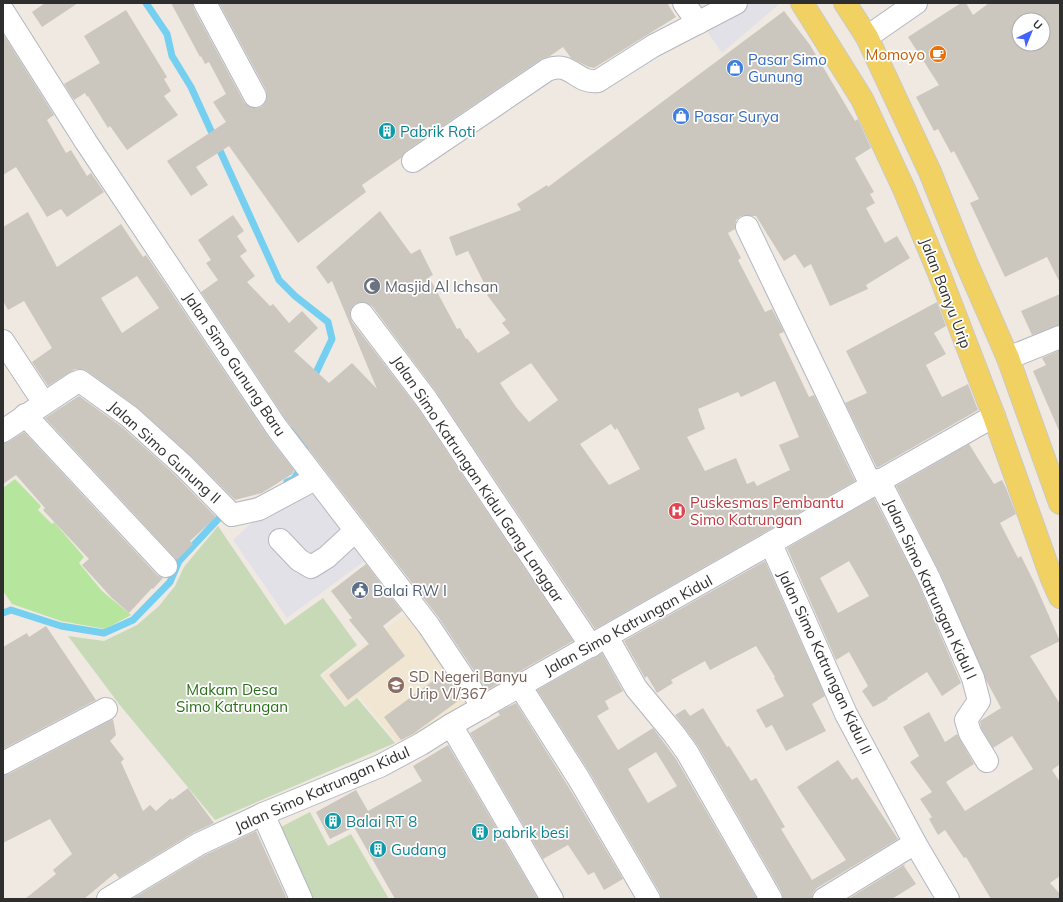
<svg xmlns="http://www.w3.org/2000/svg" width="1063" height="902" font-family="Mulish,sans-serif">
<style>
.industrial{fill:#e3e1e8}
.education{fill:#f0e6d1}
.green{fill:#b6e59e}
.cemetery{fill:#c8d9b8}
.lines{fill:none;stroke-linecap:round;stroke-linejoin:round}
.stream{stroke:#75cff0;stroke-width:7}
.building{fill:#cbc7bf;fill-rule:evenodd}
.minor-casing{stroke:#b4b7c1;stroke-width:24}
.major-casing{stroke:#c9c9c9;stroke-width:24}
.minor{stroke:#fff;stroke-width:22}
.major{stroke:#f2d163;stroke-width:22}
.labels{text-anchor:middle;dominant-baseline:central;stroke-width:3.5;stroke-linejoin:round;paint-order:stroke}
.food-label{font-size:15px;fill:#c56008;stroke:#fff;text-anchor:end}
.shop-label{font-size:15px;fill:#366cbe;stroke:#fff;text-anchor:start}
.culture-label{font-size:15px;fill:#0d838f;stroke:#fff;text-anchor:start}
.worship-label{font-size:15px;fill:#5b616d;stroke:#fff;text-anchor:start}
.street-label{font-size:15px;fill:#2e2e2e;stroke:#fff}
.health-label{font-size:15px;fill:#be3a42;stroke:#fff;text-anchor:start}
.service-label{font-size:15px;fill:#4e5e75;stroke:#fff;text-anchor:start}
.education-label{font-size:15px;fill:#785e54;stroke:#fff;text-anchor:start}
.park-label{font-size:15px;fill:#2c6e1b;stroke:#fff}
</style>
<rect width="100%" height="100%" fill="#efe9e1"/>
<!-- industrial -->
<g class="industrial">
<path d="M687 3H777L778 5 722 53Z"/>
<path d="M315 484 370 557 287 618 233 540 261 514Z"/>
</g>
<!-- education -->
<path class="education" d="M409 612 472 702 403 749 359 696 346 705 323 675Z"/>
<!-- green -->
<path class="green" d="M15 479 41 506 38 510 52 524 54 522 84 557 79 563 102 591 131 615 105 629 61 621 12 604 3 591V488Z"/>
<!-- cemetery -->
<g class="cemetery">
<path d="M218 526 285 625 323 598 357 645 320 675 345 707 357 698 395 743 215 820 119 704 68 636 104 641 137 625 159 606 175 586 184 567Z"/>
<path d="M310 812 328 846 351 834 389 899H313L275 830Z"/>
</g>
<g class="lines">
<!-- stream -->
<g class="stream">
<path d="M146 3 167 34 172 56 191 87 279 280 295 296 328 322 332 339 313 379"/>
<path d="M295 428 305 449"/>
<path d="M287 482 294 479 302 465"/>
<path d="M3 613 11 610 61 626 104 633 133 620 170 582 179 561 220 517 226 513"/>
</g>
</g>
<!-- building -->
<g class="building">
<path d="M45 3H78L42 27 32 12Z"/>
<path d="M171 3H193L194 9 244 102 248 106 254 108 261 107 265 103 267 97 266 90 219 3H667L676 17 594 68 589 67 571 58 563 47 550 56 540 60 406 151 401 158 362 185 366 192 298 243 229 146 196 167 208 185 191 196 167 161 226 122 213 102 226 94 209 62 205 64 201 56 200 57Z"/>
<path d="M961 3H966L973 15 989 3H1060V283L1047 257 1005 277 970 203 979 199 954 151 951 153 938 129 934 131 916 97 939 85 908 37ZM1019 20H1043V44H1019Z"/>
<path d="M126 10 167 77 164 79 171 91 164 96 178 115 127 150 110 126 108 128 88 96 87 97 85 93 74 100 64 84 100 63 84 36Z"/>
<path d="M784 11 810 45 855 121 858 119 871 148 855 158 874 192 870 194 875 203 866 208 885 243 897 236 910 258 866 285 868 289 830 306 811 264 804 268 795 254 784 261 756 216H741L736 220 735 229 728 233 741 258 738 260 765 312 772 309 784 332 779 334 809 397 814 395 855 481 595 629 437 393 372 306 367 303 361 302 355 304 351 309 350 315 352 322 417 407 573 641 487 690 439 618 287 421 201 292 218 280 206 263 211 260 198 240 233 215 244 231 237 236 247 251 240 256 255 276 247 282 270 306 273 304 289 323 302 311 318 328 294 351 329 383 352 363 377 389 332 281 328 284 316 267 380 211 411 254 420 249 433 275 429 277 457 329 460 328 466 339 467 338 478 353 510 333 502 323 506 320 487 295 489 293 468 251 456 256 449 237 521 210 517 204 547 185 548 187ZM531 363 558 400 529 422 516 407 500 383ZM775 381 799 437 779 445 790 470 757 486 754 481 747 484 736 458 705 471 687 437 705 429 698 409 738 392 741 397ZM611 424 615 430 617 428 640 469 609 485 580 444Z"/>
<path d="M3 34 54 115 47 120 66 153 71 150 87 176 91 173 104 192 67 217 61 209 47 217 16 167 3 175Z"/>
<path d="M28 212 57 267 121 224 143 257 146 255 267 435 294 470 292 474 262 493 235 500 192 457 138 408 87 371 82 369H75L48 386 32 362 52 348 24 301 8 310 3 301V227ZM137 276 159 308 122 333 101 298Z"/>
<path d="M1060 294V325L1032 335 1021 311Z"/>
<path d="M937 302 946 326 934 333 946 354 926 365 942 397 968 384 978 410 877 468 845 403 867 393 846 351Z"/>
<path d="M1060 350V433L1033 371 1046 365 1042 358Z"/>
<path d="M79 396 122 427 175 475 216 517 190 541 193 544 177 560 45 418Z"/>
<path d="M24 432 157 575 163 578 153 589 152 588 129 613 112 598 82 565 89 559 43 510 45 508 16 475 3 484V443L10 441Z"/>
<path d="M969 444 994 484 1002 480 1006 488 1016 514 1000 523 1018 558 1021 556 1035 584 1060 641 1030 656 1060 704V764L1052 770 1060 782V876L1050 883 1060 894V899H991L966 857 964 858 945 830 938 835 929 819 932 817 920 799 932 792 910 762 919 756 903 727 929 712 945 742 957 734 974 764 946 782 965 811 1033 769 1012 736 993 748 981 728 980 721 1001 708 986 680 940 573 896 486Z"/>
<path d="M874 498 918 583 961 683 942 696 927 672 887 698 888 699 873 707 862 691 868 686 849 652 836 660 787 548ZM849 561 869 596 838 613 820 578Z"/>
<path d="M765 561 825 696 812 704 826 731 786 751 772 725 766 728 756 710 784 696 774 678 775 677 756 646 710 670 705 661 671 680 673 683 657 693 647 676 645 678 624 641Z"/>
<path d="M366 564 402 611 383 626 405 656 348 700 329 675 369 644 349 620 352 618 331 591Z"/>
<path d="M46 626 96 700 3 749V647L27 633 29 637Z"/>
<path d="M602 653 623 691 605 701 609 709 597 716 618 750 653 728 676 759 757 899H661L660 893 590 773 537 690ZM656 752 677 786 648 803 628 769Z"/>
<path d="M445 672 462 698 413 734 401 740 384 717Z"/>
<path d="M516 703 568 786 623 879 604 890 594 872 588 875 568 845 543 859 470 733 500 715 498 712Z"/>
<path d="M703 708 727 747 729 746 751 781 756 778 785 827 781 829 812 880 846 860 797 787 838 760 852 780 857 777 898 839 817 888 813 893 812 899H783L782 893 698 746 675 715 685 709 690 716Z"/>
<path d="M113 719 116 735 110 741 124 759 121 762 143 811 150 805 156 811 171 798 172 800 188 788 214 823 193 833 119 878 115 873 84 899H25L56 874 53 870 72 854 50 819 3 843V775L9 774Z"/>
<path d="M448 745 538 899H395L354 827 330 839 316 812 356 790 368 811 422 781 413 766Z"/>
<path d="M256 831 287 899H132L205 855Z"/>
<path d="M905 864 904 866 916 884 892 899H848Z"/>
</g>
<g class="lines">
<defs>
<g id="minor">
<path d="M205 3 255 96"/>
<path d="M684 3 698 23"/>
<path d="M3 11 86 142 277 428 429 626 483 707"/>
<path d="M867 37 916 3"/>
<path d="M413 161 547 70C571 60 576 84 598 81L653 46 736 3"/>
<path d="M747 227 871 485"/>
<path d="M362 314 427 400 591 646"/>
<path d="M3 341 44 403"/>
<path d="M1008 358 1060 337"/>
<path d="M25 415 166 566"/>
<path d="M3 431 75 383 80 381 130 417 184 466 232 515 259 509 315 479"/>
<path d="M879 480 929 578 973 678 979 701 966 720 970 733 987 761"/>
<path d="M280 540 299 560 311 567 327 557 355 531"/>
<path d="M771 544 846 714 915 843 948 899"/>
<path d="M607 637 636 688 674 734 687 752 771 899"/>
<path d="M520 686 579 779 649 899"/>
<path d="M451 725 552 899"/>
<path d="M3 763 106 709"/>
<path d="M263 814 301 899"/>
<path d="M108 899 199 844 263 814 380 766 421 744 451 725 994 416"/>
<path d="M824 899 915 843"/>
</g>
<g id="major">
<path d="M802 3 862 99 904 189 939 273 994 416 1052 579 1060 597"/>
<path d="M845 3 867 37 930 172 966 262 1008 358 1060 503"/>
</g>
</defs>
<!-- minor casing -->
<use href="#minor" class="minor-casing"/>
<!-- major casing -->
<use href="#major" class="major-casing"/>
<!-- minor -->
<use href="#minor" class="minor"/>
<!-- major -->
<use href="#major" class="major"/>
</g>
<!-- icons -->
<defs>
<symbol id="cafe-disc" viewBox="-11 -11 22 22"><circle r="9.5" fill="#e8710a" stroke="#fff"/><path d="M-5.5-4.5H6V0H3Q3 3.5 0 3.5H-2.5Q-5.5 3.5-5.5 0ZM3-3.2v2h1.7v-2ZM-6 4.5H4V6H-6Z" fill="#fff"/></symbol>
<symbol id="shop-disc" viewBox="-11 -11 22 22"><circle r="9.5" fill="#3f7fe0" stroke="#fff"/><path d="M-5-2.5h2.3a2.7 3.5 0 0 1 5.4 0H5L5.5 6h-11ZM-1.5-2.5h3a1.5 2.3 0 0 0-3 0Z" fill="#fff"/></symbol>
<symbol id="building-disc" viewBox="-11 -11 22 22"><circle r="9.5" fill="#0f9aa8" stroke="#fff"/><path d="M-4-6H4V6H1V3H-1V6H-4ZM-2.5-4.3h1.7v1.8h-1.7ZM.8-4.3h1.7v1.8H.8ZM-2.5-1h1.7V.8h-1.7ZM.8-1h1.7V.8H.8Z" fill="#fff"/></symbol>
<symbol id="mosque-disc" viewBox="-11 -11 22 22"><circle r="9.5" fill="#6b7280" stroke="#fff"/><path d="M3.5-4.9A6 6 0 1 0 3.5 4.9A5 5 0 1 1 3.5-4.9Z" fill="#fff"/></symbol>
<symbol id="hospital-disc" viewBox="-11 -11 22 22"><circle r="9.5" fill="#e0444e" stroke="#fff"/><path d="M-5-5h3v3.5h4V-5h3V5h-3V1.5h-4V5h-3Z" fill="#fff"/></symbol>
<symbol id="civic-disc" viewBox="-11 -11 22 22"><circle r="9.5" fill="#5c6f8a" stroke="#fff"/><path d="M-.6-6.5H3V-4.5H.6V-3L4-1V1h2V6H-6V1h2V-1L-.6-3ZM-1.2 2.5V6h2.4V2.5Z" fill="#fff"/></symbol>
<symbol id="school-disc" viewBox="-11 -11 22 22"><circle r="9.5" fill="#8d6e63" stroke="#fff"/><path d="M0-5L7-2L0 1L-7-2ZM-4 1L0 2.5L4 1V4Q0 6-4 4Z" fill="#fff"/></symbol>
</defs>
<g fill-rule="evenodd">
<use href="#cafe-disc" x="928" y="44" width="20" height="20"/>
<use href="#shop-disc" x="725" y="58" width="20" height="20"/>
<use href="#shop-disc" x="671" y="106" width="20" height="20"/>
<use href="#building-disc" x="377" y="121" width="20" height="20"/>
<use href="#mosque-disc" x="362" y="276" width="20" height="20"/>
<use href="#hospital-disc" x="667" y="501" width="20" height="20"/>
<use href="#civic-disc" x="350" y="580" width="20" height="20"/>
<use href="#school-disc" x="386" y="675" width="20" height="20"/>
<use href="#building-disc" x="323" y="811" width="20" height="20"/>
<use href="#building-disc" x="470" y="822" width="20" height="20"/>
<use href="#building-disc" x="368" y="839" width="20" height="20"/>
</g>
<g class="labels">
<!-- food labels -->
<g class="food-label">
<text x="925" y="54">Momoyo</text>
</g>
<!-- shop labels -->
<g class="shop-label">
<text x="748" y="59">Pasar Simo<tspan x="748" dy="17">Gunung</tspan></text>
<text x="694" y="116">Pasar Surya</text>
</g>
<!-- culture labels -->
<g class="culture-label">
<text x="400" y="131">Pabrik Roti</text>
<text x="346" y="821">Balai RT 8</text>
<text x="493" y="832">pabrik besi</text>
<text x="391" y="849">Gudang</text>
</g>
<!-- worship labels -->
<g class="worship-label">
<text x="385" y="286">Masjid Al Ichsan</text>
</g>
<!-- street labels -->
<g class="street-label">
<text transform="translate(946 293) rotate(69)">Jalan Banyu Urip</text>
<text transform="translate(235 364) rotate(56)">Jalan Simo Gunung Baru</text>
<text transform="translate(165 452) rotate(42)">Jalan Simo Gunung II</text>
<text transform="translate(478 479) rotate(56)">Jalan Simo Katrungan Kidul Gang Langgar</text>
<text transform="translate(931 589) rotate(65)">Jalan Simo Katrungan Kidul I</text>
<text transform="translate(628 625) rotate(-29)">Jalan Simo Katrungan Kidul</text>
<text transform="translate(825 662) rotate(65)">Jalan Simo Katrungan Kidul II</text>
<text transform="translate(322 789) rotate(-24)">Jalan Simo Katrungan Kidul</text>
</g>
<!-- health labels -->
<g class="health-label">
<text x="690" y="502">Puskesmas Pembantu<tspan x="690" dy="17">Simo Katrungan</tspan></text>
</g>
<!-- service labels -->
<g class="service-label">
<text x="373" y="590">Balai RW I</text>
</g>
<!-- education labels -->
<g class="education-label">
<text x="409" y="676">SD Negeri Banyu<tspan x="409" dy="17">Urip VI/367</tspan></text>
</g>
<!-- park labels -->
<g class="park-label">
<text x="232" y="689">Makam Desa<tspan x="232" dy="17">Simo Katrungan</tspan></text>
</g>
</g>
<!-- border -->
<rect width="1063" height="902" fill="none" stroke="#2e2e2e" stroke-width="8"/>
<!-- north arrow -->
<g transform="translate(1031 32) rotate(43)"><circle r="19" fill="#ffffff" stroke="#ababab"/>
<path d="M0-3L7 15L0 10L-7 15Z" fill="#4264fb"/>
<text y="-6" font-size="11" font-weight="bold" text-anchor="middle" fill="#2e2e2e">U</text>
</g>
</svg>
